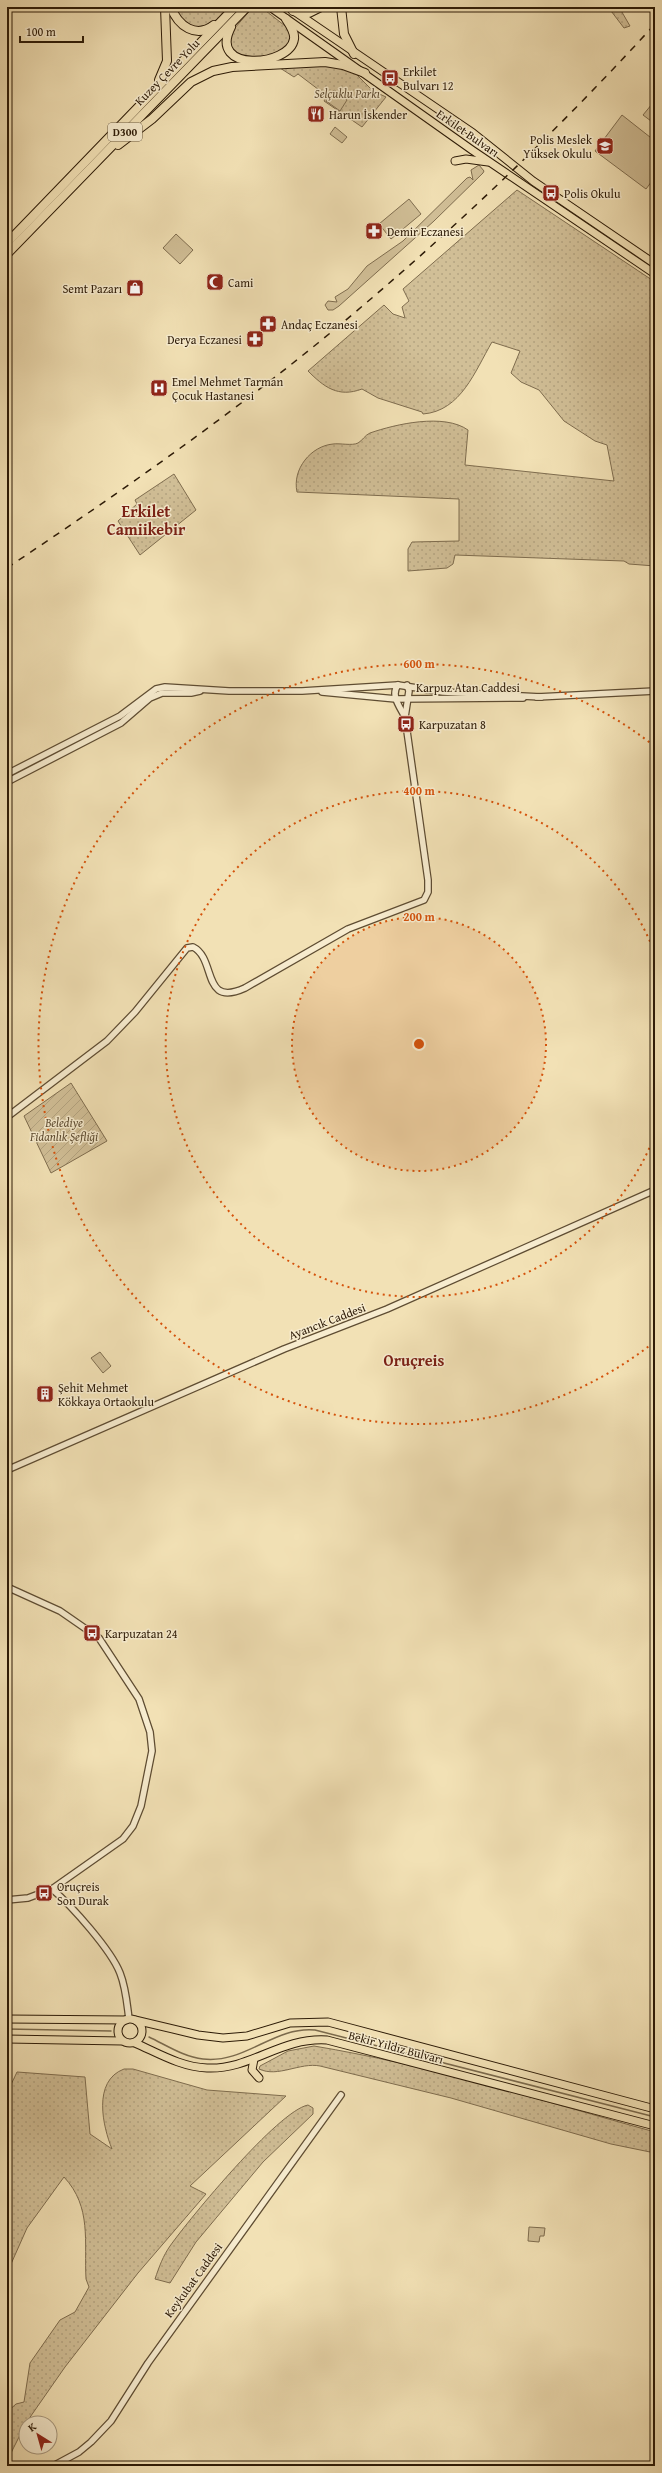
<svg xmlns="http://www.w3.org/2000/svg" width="662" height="2473" font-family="'Gentium Book Plus',serif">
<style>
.grass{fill:url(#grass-dots);stroke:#7f6d4f}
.garden{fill:url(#garden-furrows);stroke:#7f6d4f}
.pitch{fill:#d1bf97;stroke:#7f6d4f}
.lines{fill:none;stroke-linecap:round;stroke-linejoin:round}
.stream{stroke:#7b6a4c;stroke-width:1.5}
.minor-casing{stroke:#5e4c32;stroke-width:8}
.major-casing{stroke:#2d1b07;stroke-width:9}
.highway-casing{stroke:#2d1b07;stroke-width:10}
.minor{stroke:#f7eccf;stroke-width:5.5}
.major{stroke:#f2e1b5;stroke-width:7}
.highway{stroke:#f2e1b5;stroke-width:8}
.rail{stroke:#2d1b07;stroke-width:1.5;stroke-dasharray:7 7;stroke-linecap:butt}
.ring{fill:none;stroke:#d5530c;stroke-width:2;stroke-dasharray:2 4}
.labels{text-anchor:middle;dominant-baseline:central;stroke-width:3;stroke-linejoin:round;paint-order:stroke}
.shield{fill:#f7eccf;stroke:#6a5a43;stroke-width:1}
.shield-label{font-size:11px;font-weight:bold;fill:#2d1b07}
.poi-label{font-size:12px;fill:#2d1b07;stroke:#f7eccf;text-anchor:start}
.street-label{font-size:12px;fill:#2d1b07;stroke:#f7eccf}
.park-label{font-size:12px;font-style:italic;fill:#5e4c32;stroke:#f7eccf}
.district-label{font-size:16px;font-weight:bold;fill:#7a1f14;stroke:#f7eccf}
.centre{fill:#d5530c;stroke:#f7eccf;stroke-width:2}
.ring-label{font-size:12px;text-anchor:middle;font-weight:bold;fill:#d5530c;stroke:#f7eccf;stroke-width:3;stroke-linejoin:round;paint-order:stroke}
</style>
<defs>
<pattern id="grass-dots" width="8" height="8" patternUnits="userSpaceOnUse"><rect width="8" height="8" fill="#d1bf97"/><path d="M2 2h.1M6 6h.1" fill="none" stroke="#b4a481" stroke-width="1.8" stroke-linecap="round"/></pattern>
<pattern id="garden-furrows" width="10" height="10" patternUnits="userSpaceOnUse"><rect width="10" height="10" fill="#d1bf97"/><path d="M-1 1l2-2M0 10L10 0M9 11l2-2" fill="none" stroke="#b4a481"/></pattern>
</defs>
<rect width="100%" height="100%" fill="#f2e1b5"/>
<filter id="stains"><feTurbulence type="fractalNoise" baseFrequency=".005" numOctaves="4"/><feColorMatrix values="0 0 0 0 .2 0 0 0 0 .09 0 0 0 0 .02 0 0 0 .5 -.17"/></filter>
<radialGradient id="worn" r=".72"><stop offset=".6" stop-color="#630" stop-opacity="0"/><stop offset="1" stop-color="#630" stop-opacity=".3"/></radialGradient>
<!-- grass -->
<g class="grass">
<path d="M173 7H228C213 24 211 28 188 26Z"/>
<path d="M253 7H261L289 29 291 39 282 53 254 58 234 54 228 36Z"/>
<path d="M608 7H619L630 26 624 28Z"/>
<path d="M333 64 355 73 373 91 386 97 362 127 324 101 327 96 298 74 294 77 280 68Z"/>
<path d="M517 190 655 282V566L629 564 624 561 455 555 453 564 447 568 408 571V549L412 542 459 541V499L297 492C292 469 311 446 333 444 340 443 352 446 358 443 362 441 365 435 370 433 396 424 444 413 468 430L465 465 614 481 607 445 595 441 564 421 539 390 521 382 511 373 520 351 492 342C475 371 461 411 423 414L422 412 378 398 362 389C338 398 324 387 308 371L384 305 393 314 405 318 402 307 409 301 403 289Z"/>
<path d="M174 474 196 510 140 555 118 521 137 504 135 500Z"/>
<path d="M314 2046C429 2065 542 2101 655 2132V2153L611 2144 451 2098 320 2066C300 2062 278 2078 259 2069L260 2066 288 2051Z"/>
<path d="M124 2069H133L207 2090 286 2096 190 2186 206 2194 138 2273 65 2367 26 2423 11 2453 7 2451V2412L16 2404 24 2402 30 2363 60 2320 75 2312 89 2287 86 2279C84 2242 92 2207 64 2177L27 2228 7 2273V2093L17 2072 85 2077 90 2134 112 2149C103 2127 92 2081 124 2069Z"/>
<path d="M308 2105 313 2108V2114L263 2162 196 2242 170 2283 155 2279C159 2267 163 2256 170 2246 190 2218 278 2111 308 2105Z"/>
</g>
<!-- garden -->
<path class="garden" d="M71 1083 107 1141 51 1173 24 1116Z"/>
<!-- pitch -->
<g class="pitch">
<path d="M334 90 347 100 340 111 326 101Z"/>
<path d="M652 104 655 106V124L643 115Z"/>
<path d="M622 115 655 141V177L646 189 595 151Z"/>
<path d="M335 127 347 137 342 143 330 134Z"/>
<path d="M479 165 484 171 483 173 434 221 339 306 333 310H328L325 305 328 301 337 302 335 297 348 289 367 266 403 241 467 178 470 177 473 180 471 170Z"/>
<path d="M409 199 421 214 391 239 379 224Z"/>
<path d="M176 234 193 250 180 264 163 248Z"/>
<path d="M100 1352 111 1366 103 1373 91 1358Z"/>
<path d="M529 2227 545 2228 544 2236H540L539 2242 528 2241Z"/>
</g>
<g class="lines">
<!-- stream -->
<g class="stream">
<path d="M7 2029 111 2031"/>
<path d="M149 2037C166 2045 184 2057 203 2059 245 2064 274 2026 315 2030L655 2117"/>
</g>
<defs>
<g id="minor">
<path d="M322 692 396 699 523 698"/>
<path d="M537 697 655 691"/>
<path d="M405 717 409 691 407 685"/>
<path d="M7 774 120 716 156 689 165 687 229 691H302L398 685 443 692 541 697"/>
<path d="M7 782 121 723 150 698 162 693H191L200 691"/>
<path d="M7 1117 107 1041 135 1012 187 948 193 947C217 959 201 1008 245 988L348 929 424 900 428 892V880L405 717C400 707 390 695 398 685"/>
<path d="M7 1470 284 1349 387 1309 655 1190"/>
<path d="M7 1587 60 1611 99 1638 139 1699 150 1732 152 1751 141 1806 133 1826 123 1839 52 1889 28 1898 7 1900"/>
<path d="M52 1889C72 1906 111 1950 120 1973 126 1988 127 2004 129 2019"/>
<path d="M53 2466 79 2452 91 2442 111 2421 148 2363 341 2095"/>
</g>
<g id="major">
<path d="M270 7 472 150 655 274"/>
<path d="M288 7 473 133 533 181 655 264"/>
<path d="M455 161 466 159 488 162"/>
<circle cx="130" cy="2031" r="12"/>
<path d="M7 2019 126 2020"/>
<path d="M135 2020 198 2035 223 2038 247 2036 290 2023 328 2022 655 2109"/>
<path d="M7 2039 122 2041"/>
<path d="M135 2043C158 2053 181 2067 207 2068 251 2070 280 2037 327 2040L655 2126"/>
<path d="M254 2059 252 2070 259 2078"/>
</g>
<g id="highway">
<path d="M171 7C178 26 196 39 214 25"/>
<path d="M341 7 344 34 354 54"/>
<path d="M293 11 309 13 321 7"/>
<path d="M231 27C207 73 290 67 294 39 295 32 290 25 286 19"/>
<path d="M159 80 167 61 165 7"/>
<path d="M118 145 152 119 191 82 213 71 232 67 325 62 343 65 365 73"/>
<path d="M7 243 235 7"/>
<path d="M7 254 247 7"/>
</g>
</defs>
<!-- minor casing -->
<use href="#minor" class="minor-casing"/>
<!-- major casing -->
<use href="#major" class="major-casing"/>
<!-- highway casing -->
<use href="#highway" class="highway-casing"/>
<!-- minor -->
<use href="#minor" class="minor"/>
<!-- major -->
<use href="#major" class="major"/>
<!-- highway -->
<use href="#highway" class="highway"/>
<!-- rail -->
<path class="rail" d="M7 568C113 497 218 424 318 343 438 245 550 139 655 24"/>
</g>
<!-- distance rings -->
<circle cx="419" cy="1044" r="127" fill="#d5530c" fill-opacity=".12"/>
<g class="ring">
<circle cx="419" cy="1044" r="127"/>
<path d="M654 1137A253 253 0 1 1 654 951"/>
<path d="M653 1343A380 380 0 1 1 653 745"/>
</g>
<!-- icons -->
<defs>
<symbol id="bus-square" viewBox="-11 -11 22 22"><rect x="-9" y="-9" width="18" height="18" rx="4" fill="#8f2418" stroke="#f7eccf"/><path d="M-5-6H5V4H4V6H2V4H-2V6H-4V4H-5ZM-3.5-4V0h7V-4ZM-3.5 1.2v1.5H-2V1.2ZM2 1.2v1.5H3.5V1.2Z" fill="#fff"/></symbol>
<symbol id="restaurant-square" viewBox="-11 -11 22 22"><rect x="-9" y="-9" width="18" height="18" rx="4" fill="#8f2418" stroke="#f7eccf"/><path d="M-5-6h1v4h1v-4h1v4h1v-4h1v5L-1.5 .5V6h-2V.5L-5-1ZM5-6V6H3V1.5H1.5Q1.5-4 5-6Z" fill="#fff"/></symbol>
<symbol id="school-square" viewBox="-11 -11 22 22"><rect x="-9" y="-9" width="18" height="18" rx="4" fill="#8f2418" stroke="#f7eccf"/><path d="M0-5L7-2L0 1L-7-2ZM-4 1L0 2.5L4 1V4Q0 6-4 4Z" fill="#fff"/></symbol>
<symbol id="pharmacy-square" viewBox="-11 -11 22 22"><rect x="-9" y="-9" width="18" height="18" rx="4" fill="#8f2418" stroke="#f7eccf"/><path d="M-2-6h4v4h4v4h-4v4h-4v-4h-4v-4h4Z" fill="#fff"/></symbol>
<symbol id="mosque-square" viewBox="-11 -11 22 22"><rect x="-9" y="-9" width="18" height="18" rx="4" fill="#8f2418" stroke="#f7eccf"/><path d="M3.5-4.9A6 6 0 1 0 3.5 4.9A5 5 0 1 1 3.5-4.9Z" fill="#fff"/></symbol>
<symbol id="shop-square" viewBox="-11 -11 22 22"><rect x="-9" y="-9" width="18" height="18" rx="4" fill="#8f2418" stroke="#f7eccf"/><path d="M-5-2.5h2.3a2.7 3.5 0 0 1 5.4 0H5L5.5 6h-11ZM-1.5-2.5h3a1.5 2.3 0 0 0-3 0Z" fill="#fff"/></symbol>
<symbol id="hospital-square" viewBox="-11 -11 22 22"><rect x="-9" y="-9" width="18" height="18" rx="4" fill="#8f2418" stroke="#f7eccf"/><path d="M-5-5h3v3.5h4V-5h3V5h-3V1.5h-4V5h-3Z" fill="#fff"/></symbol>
<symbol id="building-square" viewBox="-11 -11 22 22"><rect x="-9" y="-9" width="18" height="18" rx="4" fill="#8f2418" stroke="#f7eccf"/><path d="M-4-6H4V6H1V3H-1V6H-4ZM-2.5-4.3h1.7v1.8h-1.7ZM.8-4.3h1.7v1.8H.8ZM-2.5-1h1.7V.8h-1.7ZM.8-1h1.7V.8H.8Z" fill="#fff"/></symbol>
</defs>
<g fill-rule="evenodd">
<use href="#bus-square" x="380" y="68" width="20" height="20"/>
<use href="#restaurant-square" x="306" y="104" width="20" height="20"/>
<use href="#school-square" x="595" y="136" width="20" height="20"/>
<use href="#bus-square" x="541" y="183" width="20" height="20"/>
<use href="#pharmacy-square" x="364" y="221" width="20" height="20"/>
<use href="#mosque-square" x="205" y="272" width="20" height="20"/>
<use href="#shop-square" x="125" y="278" width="20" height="20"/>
<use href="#pharmacy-square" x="258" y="314" width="20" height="20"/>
<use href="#pharmacy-square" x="245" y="329" width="20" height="20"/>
<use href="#hospital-square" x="149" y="378" width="20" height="20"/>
<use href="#bus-square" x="396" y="714" width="20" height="20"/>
<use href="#building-square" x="35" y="1384" width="20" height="20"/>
<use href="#bus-square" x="82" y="1623" width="20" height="20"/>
<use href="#bus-square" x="34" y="1883" width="20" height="20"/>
</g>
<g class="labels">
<!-- shield labels -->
<rect class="shield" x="108" y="123" width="34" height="18" rx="3"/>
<g class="shield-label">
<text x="125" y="132">D300</text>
</g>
<!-- poi labels -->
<g class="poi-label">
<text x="403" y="71">Erkilet<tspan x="403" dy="14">Bulvarı 12</tspan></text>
<text x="329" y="114">Harun İskender</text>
<text x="592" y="139" text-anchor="end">Polis Meslek<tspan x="592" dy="14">Yüksek Okulu</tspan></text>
<text x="564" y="193">Polis Okulu</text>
<text x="387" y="231">Demir Eczanesi</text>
<text x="228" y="282">Cami</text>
<text x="122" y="288" text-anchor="end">Semt Pazarı</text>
<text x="281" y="324">Andaç Eczanesi</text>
<text x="242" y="339" text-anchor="end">Derya Eczanesi</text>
<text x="172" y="381">Emel Mehmet Tarman<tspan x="172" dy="14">Çocuk Hastanesi</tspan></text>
<text x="419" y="724">Karpuzatan 8</text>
<text x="58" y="1387">Şehit Mehmet<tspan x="58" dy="14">Kökkaya Ortaokulu</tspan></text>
<text x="105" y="1633">Karpuzatan 24</text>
<text x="57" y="1886">Oruçreis<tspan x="57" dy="14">Son Durak</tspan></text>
</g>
<!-- street labels -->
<g class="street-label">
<text transform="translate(167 72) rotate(-46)">Kuzey Çevre Yolu</text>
<text transform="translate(468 133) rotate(35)">Erkilet Bulvarı</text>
<text x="468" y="687">Karpuz Atan Caddesi</text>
<text transform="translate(327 1321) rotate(-21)">Ayancık Caddesi</text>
<text transform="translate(396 2047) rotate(15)">Bekir Yıldız Bulvarı</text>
<text transform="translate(193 2280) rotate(-54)">Keykubat Caddesi</text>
</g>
<!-- park labels -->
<g class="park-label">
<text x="347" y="93">Selçuklu Parkı</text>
<text x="64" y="1122">Belediye<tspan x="64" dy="14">Fidanlık Şefliği</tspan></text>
</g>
<!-- district labels -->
<g class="district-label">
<text x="146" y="511">Erkilet<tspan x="146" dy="18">Camiikebir</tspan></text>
<text x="414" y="1360">Oruçreis</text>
</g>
</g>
<circle cx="419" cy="1044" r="6" class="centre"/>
<g class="ring-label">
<text x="419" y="668">600 m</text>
<text x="419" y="795">400 m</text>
<text x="419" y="921">200 m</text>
</g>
<!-- margin -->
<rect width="662" height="2473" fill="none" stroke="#f2e1b5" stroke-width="24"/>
<rect x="8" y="8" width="646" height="2457" fill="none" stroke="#2d1b07" stroke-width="2"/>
<rect x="12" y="12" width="638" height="2449" fill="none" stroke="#2d1b07"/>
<!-- north arrow -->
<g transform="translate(38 2435) rotate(323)"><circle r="19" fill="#f7eccf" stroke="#a6987f"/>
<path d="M0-3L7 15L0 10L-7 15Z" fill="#8f2418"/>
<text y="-6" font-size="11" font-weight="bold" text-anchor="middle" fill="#2d1b07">K</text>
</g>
<!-- scale -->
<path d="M20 36v6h63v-6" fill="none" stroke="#2d1b07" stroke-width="2"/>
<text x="26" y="36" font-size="12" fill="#2d1b07" stroke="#f7eccf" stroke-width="3" paint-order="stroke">100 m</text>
<rect width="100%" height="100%" filter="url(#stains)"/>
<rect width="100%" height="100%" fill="url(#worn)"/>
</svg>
